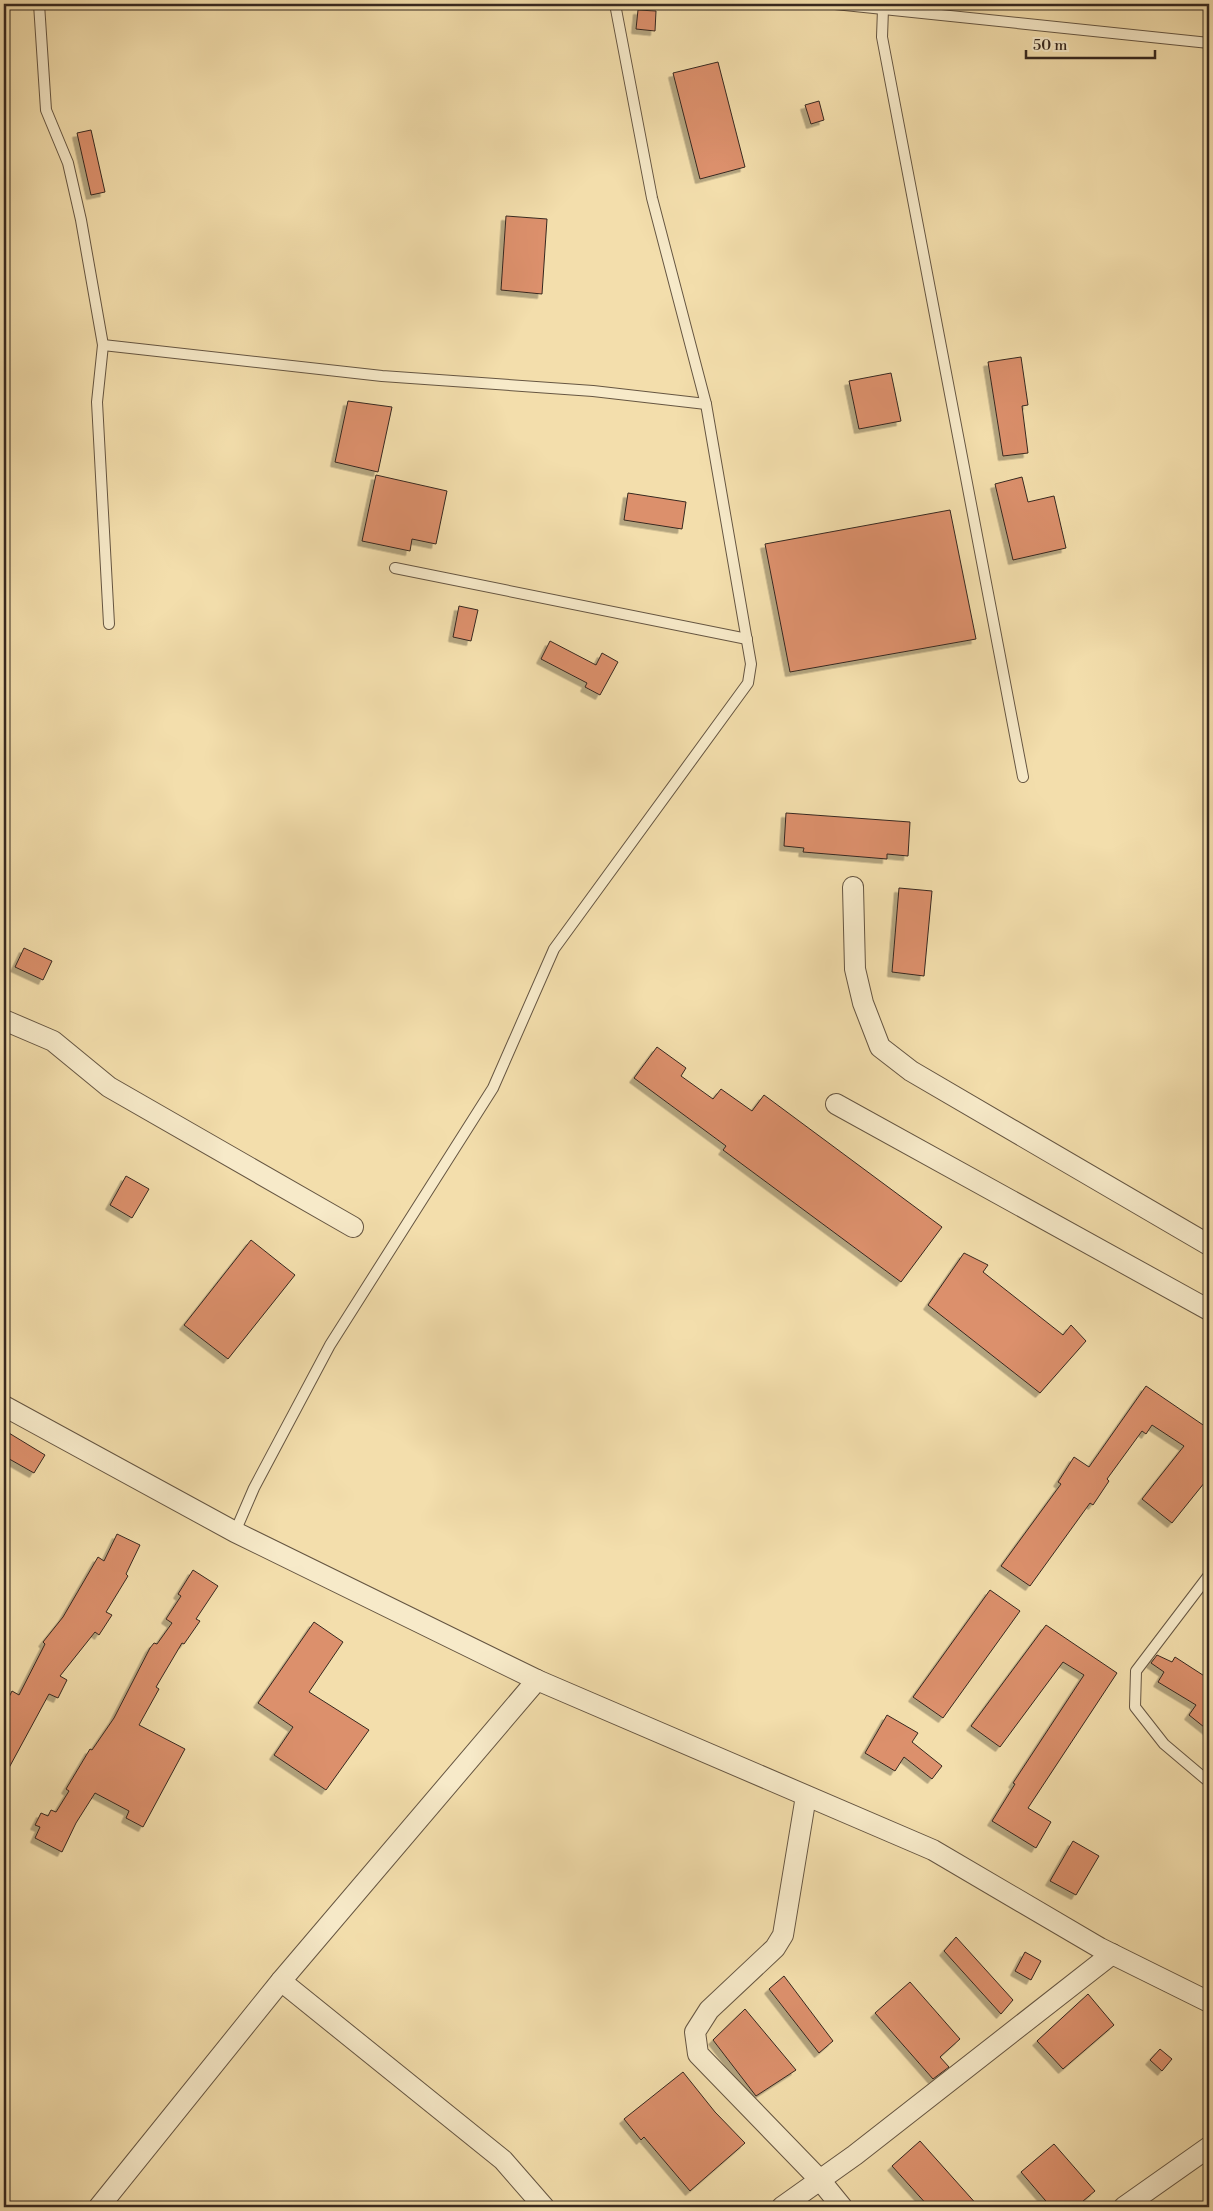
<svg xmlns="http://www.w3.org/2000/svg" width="1213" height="2211" font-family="'Libre Bodoni',serif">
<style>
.building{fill:#dc906c;stroke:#37281f;filter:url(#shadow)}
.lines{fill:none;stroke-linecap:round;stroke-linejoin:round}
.lane-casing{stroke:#665642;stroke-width:12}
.street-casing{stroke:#665642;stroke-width:22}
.lane{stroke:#f7eac9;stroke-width:10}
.street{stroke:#f7eac9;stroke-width:20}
</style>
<defs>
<filter id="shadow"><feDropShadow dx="-4.5" dy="4.5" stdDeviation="0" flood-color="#0004"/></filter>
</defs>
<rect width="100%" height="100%" fill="#f3deac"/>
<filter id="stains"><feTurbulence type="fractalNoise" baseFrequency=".004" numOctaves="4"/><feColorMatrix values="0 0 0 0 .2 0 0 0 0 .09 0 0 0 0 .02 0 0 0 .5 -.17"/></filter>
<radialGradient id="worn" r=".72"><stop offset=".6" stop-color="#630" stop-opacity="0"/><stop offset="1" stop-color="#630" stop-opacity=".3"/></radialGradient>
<!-- building -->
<g class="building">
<path d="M638 10 656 11 655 31 636 29Z"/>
<path d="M718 62 745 167 700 179 673 73Z"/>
<path d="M819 101 824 120 811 124 805 105Z"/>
<path d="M91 130 105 192 91 195 77 133Z"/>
<path d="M506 216 547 219 542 294 501 290Z"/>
<path d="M1021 357 1028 405 1022 406 1028 453 1003 456 988 362Z"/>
<path d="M891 373 901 421 859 429 849 381Z"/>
<path d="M348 401 392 407 378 472 335 462Z"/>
<path d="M376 475 447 491 436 544 412 539 410 551 362 541Z"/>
<path d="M1022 477 1028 502 1054 496 1066 548 1013 560 995 484Z"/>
<path d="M628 493 686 502 682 529 624 520Z"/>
<path d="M950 510 976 639 790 672 765 544Z"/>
<path d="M459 606 478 610 471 641 453 637Z"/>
<path d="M550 641 596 665 602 653 618 662 600 695 585 687 587 683 541 659Z"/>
<path d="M786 813 910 822 908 856 887 854V859L803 852 804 848 784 846Z"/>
<path d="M899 888 932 891 924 976 892 972Z"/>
<path d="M24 948 52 961 43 980 15 967Z"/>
<path d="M657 1047 686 1068 681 1076 713 1099 721 1089 752 1111 764 1095 942 1227 901 1282 723 1150 726 1146 634 1078Z"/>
<path d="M126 1176 149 1189 132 1218 110 1205Z"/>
<path d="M251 1240 295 1275 228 1359 184 1325Z"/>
<path d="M964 1253 988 1265 983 1272 1063 1335 1071 1325 1086 1341 1040 1393 928 1305Z"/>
<path d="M1146 1386 1209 1429V1477L1172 1523 1142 1499 1184 1446 1152 1425 1146 1434 1142 1431 1107 1479 1109 1481 1093 1505 1090 1503 1030 1586 1001 1566 1061 1484 1058 1482 1074 1457 1089 1467Z"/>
<path d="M4 1430 45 1455 34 1473 4 1456Z"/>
<path d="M117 1534 140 1545 126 1574 128 1576 106 1612 112 1615 99 1635 95 1632 60 1676 67 1680 58 1698 49 1694 4 1777V1707L12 1691 19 1695 45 1644 43 1642 63 1617 98 1557 104 1561Z"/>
<path d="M193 1570 218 1586 196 1619 200 1621 184 1644 182 1643 156 1687 159 1689 139 1725 185 1749 143 1827 126 1818 129 1811 95 1793 76 1823 62 1852 35 1838 40 1827 35 1825 41 1813 48 1816 51 1810 56 1812 69 1791 66 1789 90 1749 92 1750 114 1718 150 1648 154 1643 157 1644 172 1623 166 1619 181 1596 178 1594Z"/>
<path d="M990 1590 1020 1611 943 1718 913 1697Z"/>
<path d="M314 1622 343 1642 309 1692 369 1730 326 1790 274 1755 293 1727 258 1703Z"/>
<path d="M1046 1625 1117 1673 1028 1808 1051 1822 1036 1848 992 1821 1015 1784 1013 1783 1084 1675 1063 1662 1000 1747 971 1726Z"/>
<path d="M1157 1655 1172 1662 1175 1657 1209 1679V1731L1189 1715 1196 1705 1158 1682 1164 1672 1151 1663Z"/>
<path d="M887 1715 918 1733 912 1742 942 1766 932 1779 904 1757 895 1771 865 1753Z"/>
<path d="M1073 1841 1099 1856 1076 1895 1050 1881Z"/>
<path d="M956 1937 1013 2000 1001 2014 944 1951Z"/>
<path d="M1025 1952 1041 1961 1031 1980 1015 1971Z"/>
<path d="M784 1976 833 2041 819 2053 769 1989Z"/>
<path d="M910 1982 960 2039 940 2057 949 2067 933 2079 875 2013Z"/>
<path d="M1088 1994 1114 2025 1063 2069 1037 2041Z"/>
<path d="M745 2009 796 2070 756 2096 713 2040Z"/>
<path d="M1160 2049 1172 2059 1162 2071 1150 2060Z"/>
<path d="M683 2072 715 2112 745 2143 690 2191 644 2137 641 2140 624 2119Z"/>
<path d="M920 2141 979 2207H929L892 2166Z"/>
<path d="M1054 2144 1095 2191 1076 2207H1051L1021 2172Z"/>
</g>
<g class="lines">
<defs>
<g id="lane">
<path d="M39 4 46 110 68 163 81 220 103 345 97 402 109 624"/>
<path d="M835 4 1209 43"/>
<path d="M883 9 882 37 1023 777"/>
<path d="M103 345 382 376 593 391 706 404"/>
<path d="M395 568 747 639"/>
<path d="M235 1532 254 1488 330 1345 493 1088 554 949 748 683 751 664 706 404 652 198 615 4"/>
<path d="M1209 1575 1136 1671 1135 1707 1164 1744 1209 1782"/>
</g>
<g id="street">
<path d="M853 887 855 969 863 1003 880 1047 911 1071 1209 1245"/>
<path d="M4 1020 53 1041 109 1087 353 1227"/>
<path d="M836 1104 1209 1310"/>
<path d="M4 1406 235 1532 537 1680 933 1850 1100 1948 1209 2002"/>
<path d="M806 1796 783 1935 775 1948 709 2010 695 2032 698 2054 820 2180 842 2207"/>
<path d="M281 1981 503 2160 544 2207"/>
<path d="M99 2207 281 1981 537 1680"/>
<path d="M782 2207 855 2155 1112 1954"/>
<path d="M1124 2207 1209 2147"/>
</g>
</defs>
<!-- lane casing -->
<use href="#lane" class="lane-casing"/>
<!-- street casing -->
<use href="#street" class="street-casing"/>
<!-- lane -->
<use href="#lane" class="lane"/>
<!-- street -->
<use href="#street" class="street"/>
</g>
<!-- margin -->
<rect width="1213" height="2211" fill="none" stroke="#f3deac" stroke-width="20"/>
<rect x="5" y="5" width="1203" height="2201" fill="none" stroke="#37281f" stroke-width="2.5"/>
<rect x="10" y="10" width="1193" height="2191" fill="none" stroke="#37281f"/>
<!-- scale -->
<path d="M1026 50v8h129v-8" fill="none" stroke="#37281f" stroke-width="2.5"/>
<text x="1033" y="50" font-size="15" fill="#37281f" stroke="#f7eac9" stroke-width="4" paint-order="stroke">50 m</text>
<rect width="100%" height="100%" filter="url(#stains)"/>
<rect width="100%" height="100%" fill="url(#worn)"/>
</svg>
